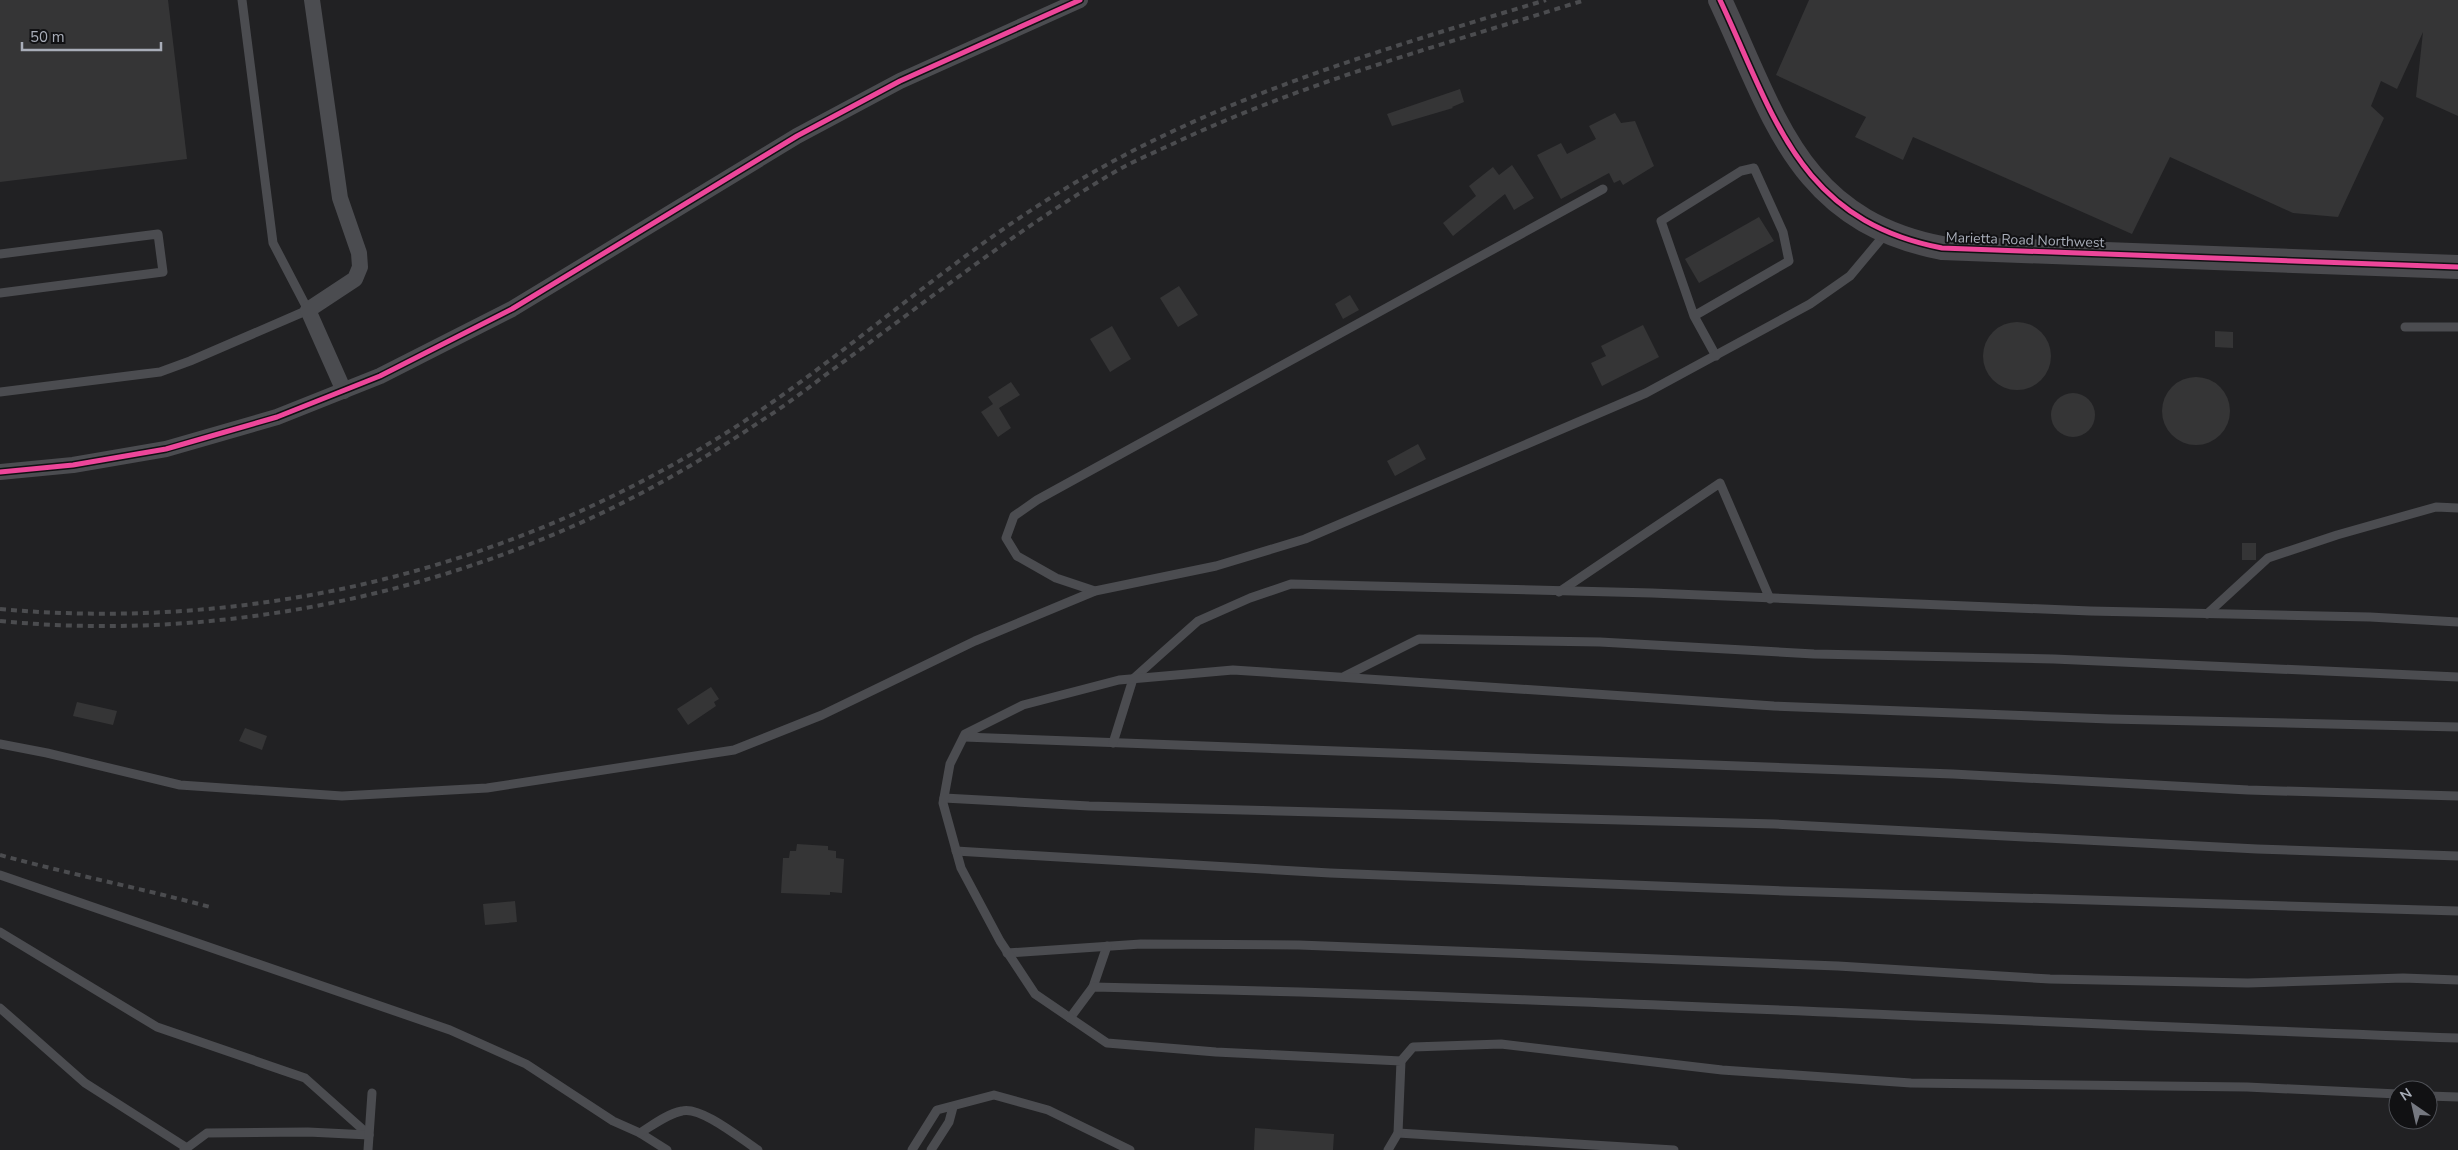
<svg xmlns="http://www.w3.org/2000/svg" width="2458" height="1150" font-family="'Nunito Sans',sans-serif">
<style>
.built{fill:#212123;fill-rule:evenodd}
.building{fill:#353536}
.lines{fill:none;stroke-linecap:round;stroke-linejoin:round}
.lane{stroke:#4b4c50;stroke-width:9}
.street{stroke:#4b4c50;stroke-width:16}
.secondary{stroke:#4a4a4e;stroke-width:24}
.rail{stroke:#4b4c4f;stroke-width:4;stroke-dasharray:6 5;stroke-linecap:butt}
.cycleway-casing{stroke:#111113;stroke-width:8}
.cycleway{stroke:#ed469a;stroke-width:5}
.labels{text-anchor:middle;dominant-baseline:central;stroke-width:4;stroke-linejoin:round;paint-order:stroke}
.street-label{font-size:14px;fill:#a8adb8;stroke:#111113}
</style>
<rect width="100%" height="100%" fill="#171717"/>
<!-- built -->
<path class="built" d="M0 0H2458V1150H0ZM2398 1090H2428V1120H2398Z"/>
<!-- building -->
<g class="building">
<path d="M0 0H168L187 159 0 182Z"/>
<path d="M1809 0H2458V116L2416 97 2423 32 2397 89 2381 81 2371 106 2384 118 2338 217 2293 213 2170 157 2132 234 1913 137 1903 160 1855 137 1866 117 1776 75Z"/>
<path d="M1460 89 1464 102 1452 107 1453 108 1392 126 1387 114Z"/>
<path d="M1615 113 1621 123 1635 121 1654 166 1623 185 1620 180 1614 183 1609 173 1561 199 1537 155 1561 143 1567 154 1596 139 1589 126Z"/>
<path d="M1512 165 1534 198 1514 210 1505 194 1453 236 1443 223 1476 196 1469 186 1493 167 1499 175Z"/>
<path d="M1759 217 1774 241 1699 283 1685 259Z"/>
<path d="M1179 286 1198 315 1178 327 1160 298Z"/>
<path d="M1350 295 1359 310 1343 319 1335 304Z"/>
<circle cx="2017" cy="356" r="34"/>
<path d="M1643 325 1659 357 1602 386 1591 363 1606 356 1601 346Z"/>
<path d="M1112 326 1131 359 1110 372 1090 339Z"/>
<path d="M2215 331 2233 332V348L2215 347Z"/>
<circle cx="2196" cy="411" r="34"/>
<path d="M1011 382 1020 395 999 408 1011 428 998 437 981 412 993 404 988 397Z"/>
<circle cx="2073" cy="415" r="22"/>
<path d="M1418 444 1426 459 1395 476 1387 461Z"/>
<rect x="2242" y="543" width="14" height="17"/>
<path d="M711 687 719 699 714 702 716 706 688 725 677 709Z"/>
<path d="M77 702 117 711 113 725 73 716Z"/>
<path d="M245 728 267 736 262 750 239 741Z"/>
<path d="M797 844 828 846V850L836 851V858L844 859 842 893 830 892V895L781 893 783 858H789L790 851H796Z"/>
<path d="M515 901 517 922 485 925 483 904Z"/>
<path d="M1255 1128 1334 1134 1333 1150H1254Z"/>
</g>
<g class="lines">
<!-- lane -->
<g class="lane">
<path d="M0 254 158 234 163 272 0 293"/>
<path d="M1694 316 1661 221 1741 171 1754 168 1783 232 1789 261 1694 316 1716 356"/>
<path d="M2405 327H2458"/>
<path d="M0 392 160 372 190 361 308 310 273 243 242 0"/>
<path d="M1095 591 1056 578 1017 556 1006 538 1014 516 1037 500 1603 189"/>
<path d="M1559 592 1720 483 1770 599"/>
<path d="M2207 614 2268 558 2337 535 2436 507 2458 508"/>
<path d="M1345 676 1419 639 1600 642 1814 654 2054 659 2458 677"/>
<path d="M964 737 1953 774 2248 790 2458 796"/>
<path d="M1113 743 1133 679 1162 653 1198 621 1250 598 1291 584 1652 593 2090 611 2370 617 2458 622"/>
<path d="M0 744 47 753 180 785 342 796 487 788 734 750 822 715 975 641 1095 591 1216 566 1305 539 1646 393 1810 304 1850 276 1886 233"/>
<path d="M944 798 1089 806 1775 824 2257 849 2458 856"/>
<path d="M956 851 1330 873 1784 891 2458 911"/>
<path d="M0 875 450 1030 526 1064 613 1121 640 1133 667 1150"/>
<path d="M0 932 157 1027 305 1078 369 1135"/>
<path d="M1007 953 1141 944 1299 945 1838 966 2050 979 2248 983 2403 978 2458 980"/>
<path d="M1093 987 1107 946"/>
<path d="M0 1008 85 1083 187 1148"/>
<path d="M1070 1018 1093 987C1548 996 2003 1022 2458 1038"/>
<path d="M1401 1061 1413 1047 1501 1044 1722 1070 1911 1083 2247 1087 2398 1094"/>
<path d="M2428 1096 2458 1097"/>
<path d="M640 1133C653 1125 667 1114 682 1111 701 1106 741 1139 758 1150"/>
<path d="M1398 1133 1674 1150"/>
<path d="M184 1150 207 1133 308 1132 369 1135"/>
<path d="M368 1150 372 1093"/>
<path d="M912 1150 937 1110 994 1095 1048 1110 1130 1150"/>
<path d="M931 1150 949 1122 953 1107"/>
<path d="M1388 1150 1398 1133 1401 1061 1216 1052 1107 1043 1035 994 1000 941 961 868 943 803 950 764 965 734 1023 705 1119 680 1233 670 1774 706 2109 719 2458 727"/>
</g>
<!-- street -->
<g class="street">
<path d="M312 0 340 198 359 253 360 267 355 279 308 310 344 391"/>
<path d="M0 472 73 465 166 449 277 417 380 376 512 309 797 136 900 81 1080 0"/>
</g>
<!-- secondary -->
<path class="secondary" d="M1720 0C1775 117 1798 220 1942 248L2458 267"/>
<!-- rail -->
<g class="rail">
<path d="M0 609C274 634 549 559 774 401 876 329 970 244 1078 181 1224 95 1384 49 1546 0"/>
<path d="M0 621C193 640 394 605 571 527 638 498 701 461 761 421 788 404 813 384 839 365 931 298 1020 227 1118 170 1138 159 1160 150 1181 140 1311 80 1449 43 1585 0"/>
<path d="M0 855C69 874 140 888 210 907"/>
</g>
<defs>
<g id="cycleway">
<path d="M1720 0C1775 117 1798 220 1942 248L2458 267"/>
<path d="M0 472 73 465 166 449 277 417 380 376 512 309 797 136 900 81 1080 0"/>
</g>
</defs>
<!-- cycleway casing -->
<use href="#cycleway" class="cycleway-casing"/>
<!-- cycleway -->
<use href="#cycleway" class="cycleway"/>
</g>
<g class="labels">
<!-- street labels -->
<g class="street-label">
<text transform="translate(2025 240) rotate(2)">Marietta Road Northwest</text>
</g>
</g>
<!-- north arrow -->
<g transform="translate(2413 1105) rotate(326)"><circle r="24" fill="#111113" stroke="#4d4f55"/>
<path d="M0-4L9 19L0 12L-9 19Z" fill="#757880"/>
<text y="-8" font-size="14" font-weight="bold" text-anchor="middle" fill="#a8adb8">N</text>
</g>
<!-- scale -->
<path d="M22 42v8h139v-8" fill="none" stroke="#a8adb8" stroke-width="2.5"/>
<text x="30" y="42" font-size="15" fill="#a8adb8" stroke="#111113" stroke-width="4" paint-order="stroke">50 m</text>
</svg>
